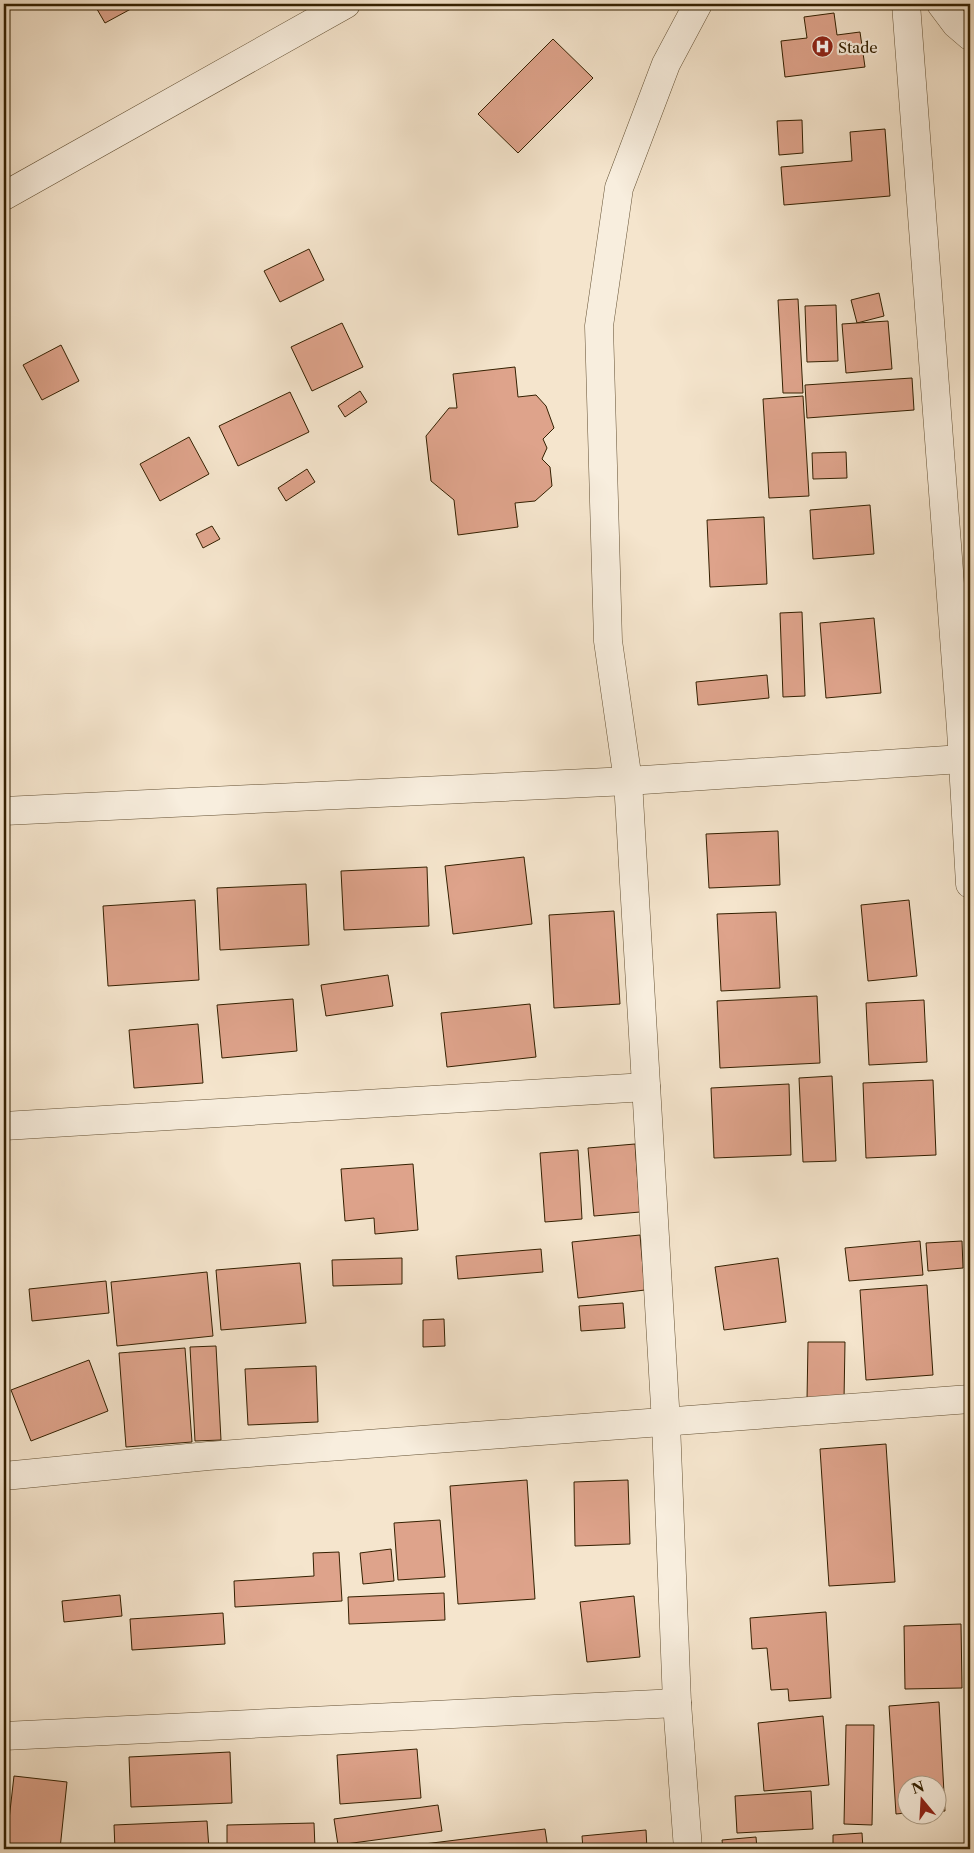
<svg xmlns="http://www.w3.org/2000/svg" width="974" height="1853" font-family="'Libre Caslon Text',serif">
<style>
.building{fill:#dea38b;stroke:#342001}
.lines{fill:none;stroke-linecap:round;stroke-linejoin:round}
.minor-casing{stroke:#645134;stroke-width:29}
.tertiary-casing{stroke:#645134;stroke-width:29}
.minor{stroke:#f8eede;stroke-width:28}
.tertiary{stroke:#f8eede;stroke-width:28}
.labels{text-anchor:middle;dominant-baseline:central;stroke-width:4.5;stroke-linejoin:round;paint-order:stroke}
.poi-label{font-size:15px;fill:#342001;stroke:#f8eede;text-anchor:start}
</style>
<rect width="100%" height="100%" fill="#f5e5cd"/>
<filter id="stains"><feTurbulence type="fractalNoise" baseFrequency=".004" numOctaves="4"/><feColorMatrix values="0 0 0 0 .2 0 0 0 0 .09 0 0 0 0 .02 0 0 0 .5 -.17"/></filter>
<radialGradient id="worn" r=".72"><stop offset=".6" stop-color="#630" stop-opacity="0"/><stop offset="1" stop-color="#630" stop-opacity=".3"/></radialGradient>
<!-- building -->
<g class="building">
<path d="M94 4H140L105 23Z"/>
<path d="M834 13 837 35 860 32 865 67 785 77 781 41 807 38 804 17Z"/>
<path d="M553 39 593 78 518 153 478 114Z"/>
<path d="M802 120 803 153 779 155 777 121Z"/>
<path d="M885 129 890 196 784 205 781 167 852 161 850 132Z"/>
<path d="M309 249 324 280 280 302 264 271Z"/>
<path d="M879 293 884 316 857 323 851 300Z"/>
<path d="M798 299 803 393H783L778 300Z"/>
<path d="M836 305 838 361 807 362 805 306Z"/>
<path d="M888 321 892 369 846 373 842 324Z"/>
<path d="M342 323 363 367 312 391 291 347Z"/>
<path d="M61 345 79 381 42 400 23 365Z"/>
<path d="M515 367 518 397 536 395 546 406 554 428 543 439 547 448 542 459 550 467 552 486 535 501 515 503 518 527 458 535 454 500 431 481 426 436 449 408H457L453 374Z"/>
<path d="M912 378 914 410 807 418 805 385Z"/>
<path d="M360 391 367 402 345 417 338 406Z"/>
<path d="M290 392 309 432 238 466 219 426Z"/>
<path d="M803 396 809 496 769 498 763 399Z"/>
<path d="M189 437 209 474 160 501 140 464Z"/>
<path d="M846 452 847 478 813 479 812 453Z"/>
<path d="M307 469 315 482 286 501 278 488Z"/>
<path d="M870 505 874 554 813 559 810 510Z"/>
<path d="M764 517 767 584 710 587 707 520Z"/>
<path d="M212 526 220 539 203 548 196 534Z"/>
<path d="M802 612 805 696 783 697 780 613Z"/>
<path d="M874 618 881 693 826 698 820 623Z"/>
<path d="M767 675 769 698 698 705 696 682Z"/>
<path d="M778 831 780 885 709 888 706 834Z"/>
<path d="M524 857 532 924 453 934 445 866Z"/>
<path d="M427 867 429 926 344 930 341 871Z"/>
<path d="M306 884 309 945 220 950 217 888Z"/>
<path d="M195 900 199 980 108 986 103 906Z"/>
<path d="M909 900 917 976 868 981 861 905Z"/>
<path d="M614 911 620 1004 554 1008 549 915Z"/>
<path d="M776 912 780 988 721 991 717 914Z"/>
<path d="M388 975 393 1006 326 1016 321 985Z"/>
<path d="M817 996 820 1063 720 1068 717 1001Z"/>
<path d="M293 999 297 1051 222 1058 217 1005Z"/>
<path d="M924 1000 927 1062 869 1065 866 1003Z"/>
<path d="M530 1004 536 1057 447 1067 441 1013Z"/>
<path d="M198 1024 203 1083 134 1088 129 1030Z"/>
<path d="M832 1076 836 1161 803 1162 799 1078Z"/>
<path d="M933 1080 936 1155 866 1158 863 1083Z"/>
<path d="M789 1084 791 1155 714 1158 711 1088Z"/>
<path d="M635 1144 640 1212 594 1216 588 1148Z"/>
<path d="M578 1150 582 1219 545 1222 540 1153Z"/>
<path d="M413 1164 418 1230 375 1234 374 1218 345 1221 341 1169Z"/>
<path d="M640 1235 645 1290 578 1298 572 1242Z"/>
<path d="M920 1241 923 1275 849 1281 845 1248Z"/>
<path d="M962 1241 963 1268 928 1271 926 1243Z"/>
<path d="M541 1249 543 1272 458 1279 456 1256Z"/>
<path d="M402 1258V1284L333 1286 332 1260Z"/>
<path d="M778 1258 786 1322 724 1330 715 1267Z"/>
<path d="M300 1263 306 1323 221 1330 216 1270Z"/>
<path d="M207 1272 213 1336 117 1346 111 1282Z"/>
<path d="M106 1281 109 1313 32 1321 29 1289Z"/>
<path d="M927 1285 933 1375 866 1380 860 1290Z"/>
<path d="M623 1303 625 1328 581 1331 579 1306Z"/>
<path d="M444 1319 445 1346 423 1347V1320Z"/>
<path d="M808 1342H845L844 1400H807Z"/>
<path d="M216 1346 221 1440 195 1441 190 1347Z"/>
<path d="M185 1348 192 1442 126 1447 119 1353Z"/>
<path d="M89 1360 108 1411 31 1441 11 1390Z"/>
<path d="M316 1366 318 1422 248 1425 245 1369Z"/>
<path d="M886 1444 895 1582 829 1586 820 1449Z"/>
<path d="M527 1480 535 1599 458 1604 450 1486Z"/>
<path d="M628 1480 630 1544 575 1546 574 1482Z"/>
<path d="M440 1520 445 1577 398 1580 394 1523Z"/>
<path d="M391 1549 394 1581 363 1584 360 1553Z"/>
<path d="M339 1552 342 1601 235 1607 234 1581 314 1576 313 1553Z"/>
<path d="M444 1593 445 1620 349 1624 348 1597Z"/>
<path d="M120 1595 122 1616 64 1622 62 1601Z"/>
<path d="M634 1596 640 1657 587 1662 580 1602Z"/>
<path d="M826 1612 831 1698 789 1701 788 1689 771 1690 767 1648 752 1649 750 1618Z"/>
<path d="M223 1613 225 1644 132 1650 130 1619Z"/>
<path d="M961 1624 962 1688 905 1689 904 1626Z"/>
<path d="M939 1702 945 1811 936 1812V1786H906V1813L896 1814 889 1706Z"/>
<path d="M823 1716 829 1785 764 1791 758 1723Z"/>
<path d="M846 1725H874L872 1825 844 1824Z"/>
<path d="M417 1749 421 1798 340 1804 337 1755Z"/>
<path d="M230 1752 232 1803 131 1807 129 1757Z"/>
<path d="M14 1776 67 1782 60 1849H35L6 1846Z"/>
<path d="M811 1791 813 1829 737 1833 735 1796Z"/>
<path d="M438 1805 442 1831 338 1845 334 1819Z"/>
<path d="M207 1821 209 1849H115L114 1825Z"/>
<path d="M314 1823 315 1848 227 1849V1825Z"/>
<path d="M545 1829 548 1849H408V1846Z"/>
<path d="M646 1830 647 1849H583L582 1836Z"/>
<path d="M862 1833 863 1849H833V1835Z"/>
<path d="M756 1837 757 1849H723L722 1840Z"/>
</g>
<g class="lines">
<defs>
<g id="minor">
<path d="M906 4 961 729 970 884"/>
<path d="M941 4 956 24 970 36"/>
<path d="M4 811 628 781 962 759"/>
<path d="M4 1126 646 1087"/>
<path d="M4 1476 208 1456 970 1399"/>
<path d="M4 1736 677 1703"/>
<path d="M688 1849 677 1703 666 1423 628 781 608 641 599 326 619 188 666 64 698 4"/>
</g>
<path id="tertiary" d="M4 196 346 4"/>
</defs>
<!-- minor casing -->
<use href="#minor" class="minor-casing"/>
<!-- tertiary casing -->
<use href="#tertiary" class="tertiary-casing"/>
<!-- minor -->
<use href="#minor" class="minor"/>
<!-- tertiary -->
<use href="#tertiary" class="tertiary"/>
</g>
<!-- icons -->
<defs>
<symbol id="hospital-disc" viewBox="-11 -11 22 22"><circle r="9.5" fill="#8f2418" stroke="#f8eede"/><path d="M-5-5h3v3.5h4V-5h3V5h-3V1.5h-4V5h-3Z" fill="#fff"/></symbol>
</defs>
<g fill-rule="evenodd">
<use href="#hospital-disc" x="810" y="34" width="25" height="25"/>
</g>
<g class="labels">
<!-- poi labels -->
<g class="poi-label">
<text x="838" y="47">Stade</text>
</g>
</g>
<!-- margin -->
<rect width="974" height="1853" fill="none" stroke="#f5e5cd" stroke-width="20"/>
<rect x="5" y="5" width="964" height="1843" fill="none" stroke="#342001" stroke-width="2.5"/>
<rect x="10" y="10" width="954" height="1833" fill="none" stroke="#342001"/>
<!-- north arrow -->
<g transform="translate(922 1800) rotate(342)"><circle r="24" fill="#f8eede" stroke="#aa9c86"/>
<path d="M0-4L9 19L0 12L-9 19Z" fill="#8f2418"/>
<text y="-8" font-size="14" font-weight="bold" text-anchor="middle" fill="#342001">N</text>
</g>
<rect width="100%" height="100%" filter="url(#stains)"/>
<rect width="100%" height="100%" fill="url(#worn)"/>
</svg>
